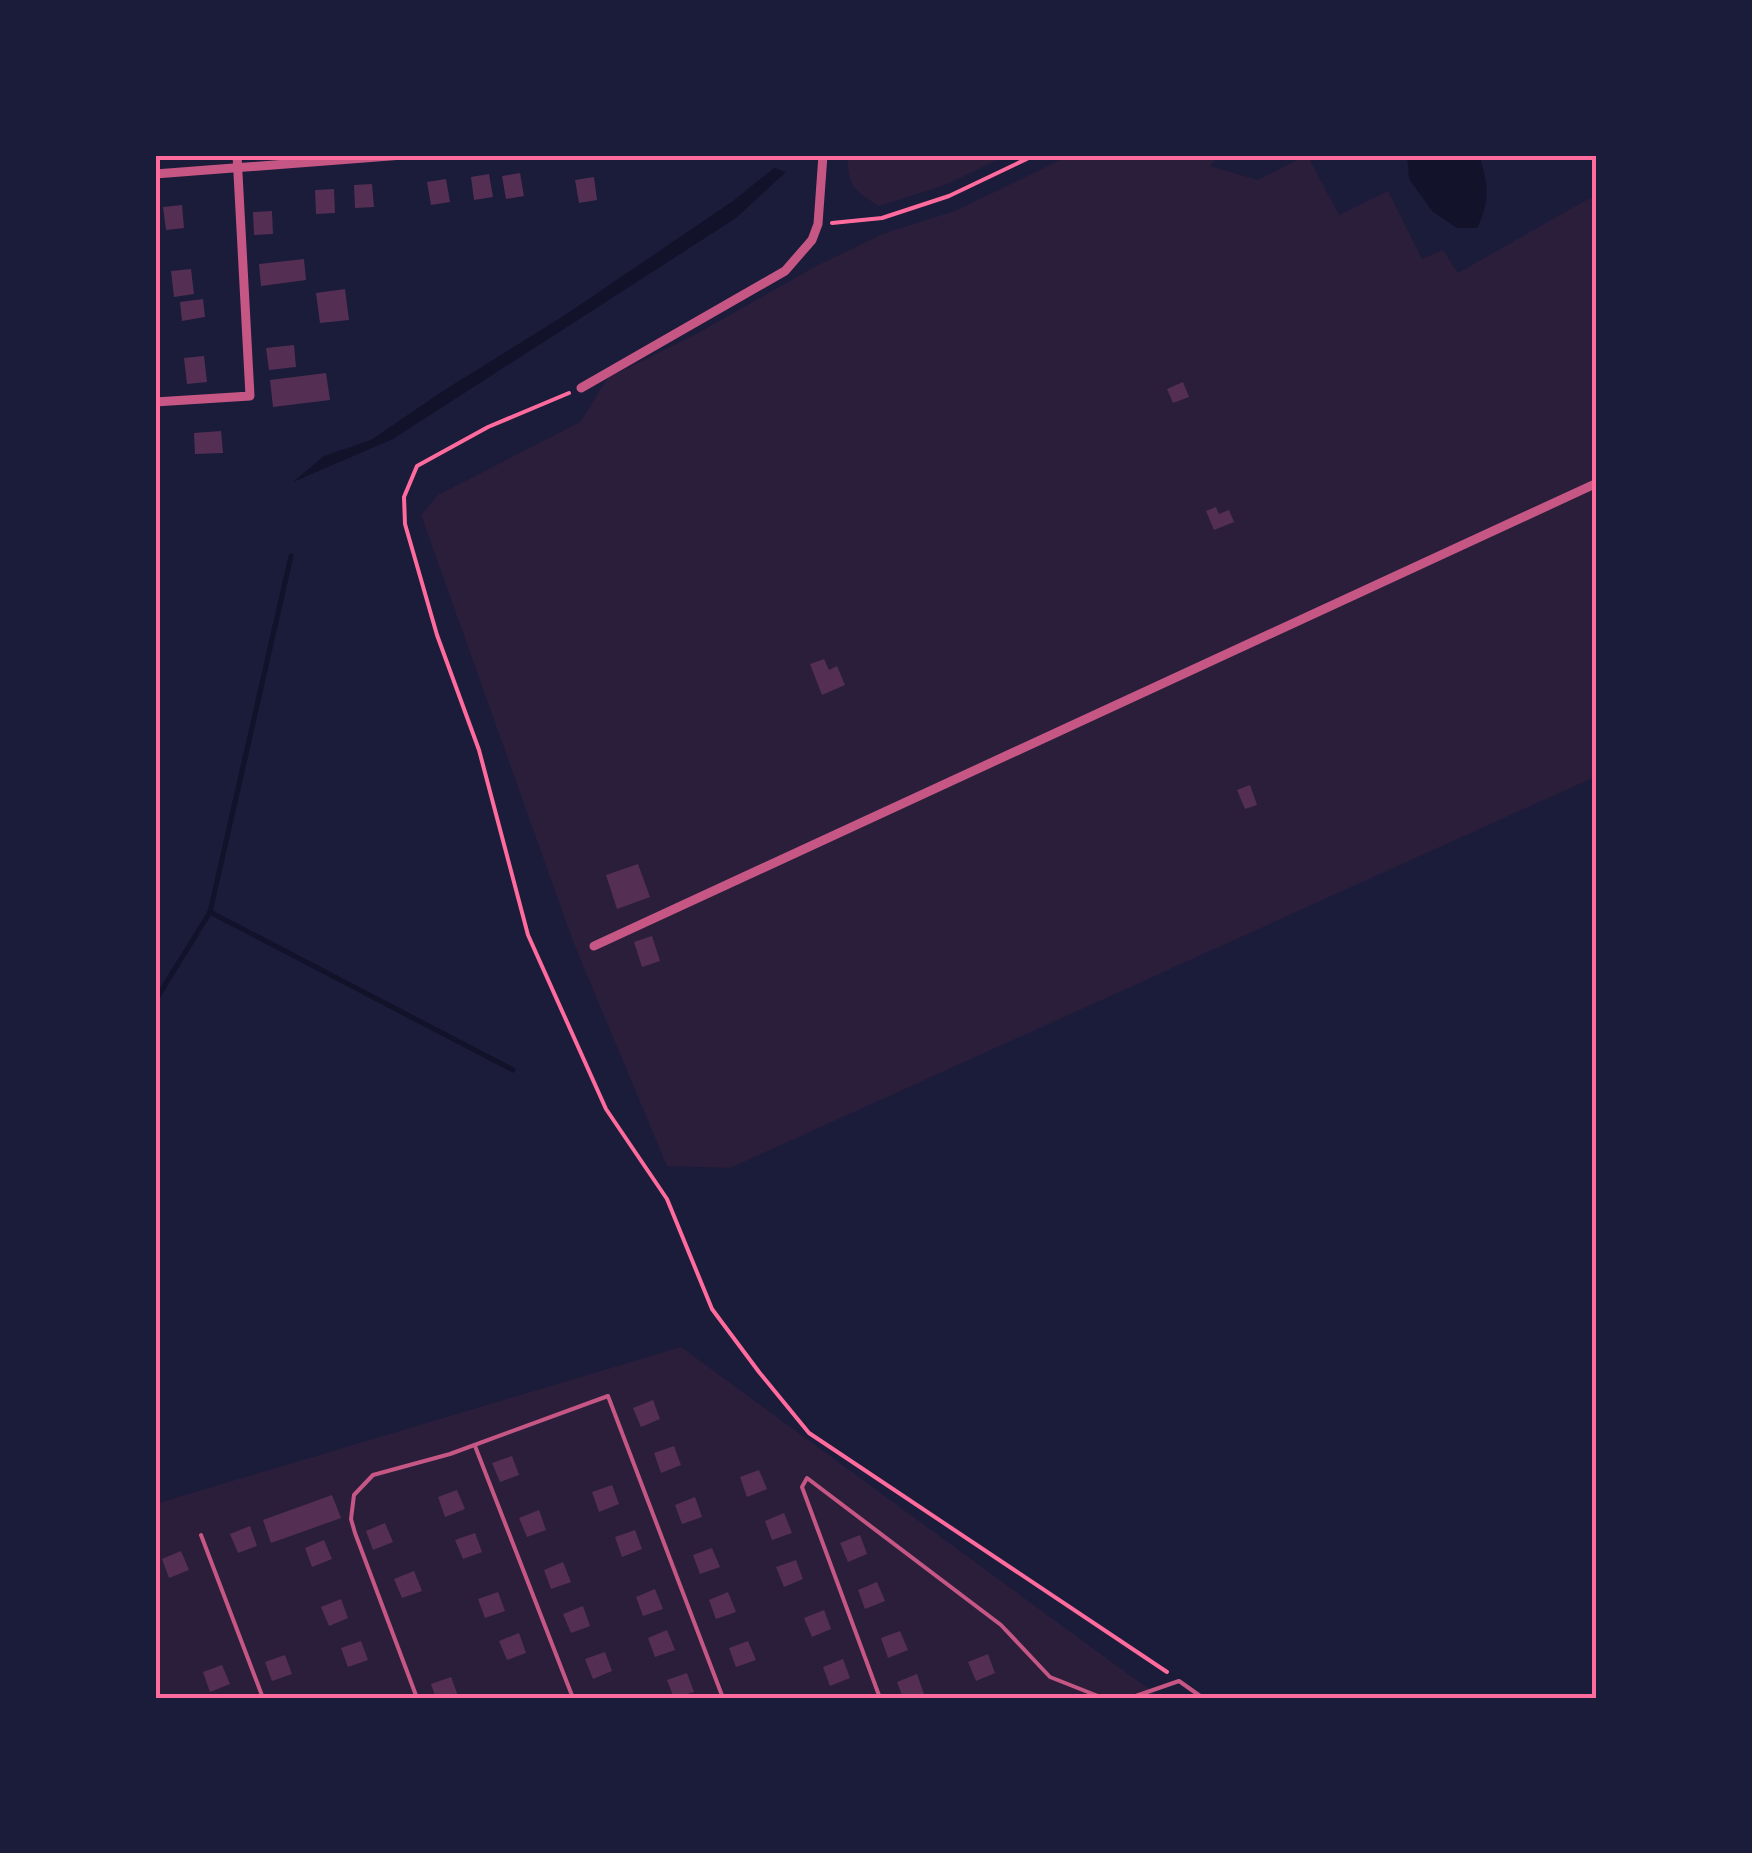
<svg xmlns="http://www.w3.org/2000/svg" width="1752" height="1853" font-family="'Work Sans',sans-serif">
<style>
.green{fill:#2a1e3b}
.water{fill:#12122b}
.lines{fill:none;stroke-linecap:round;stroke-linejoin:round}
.stream{stroke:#12122b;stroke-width:5}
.building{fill:#542f53}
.path{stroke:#ff6b9d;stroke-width:4}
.service{stroke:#c65784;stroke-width:4}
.minor{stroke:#c65784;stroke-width:9}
.neatline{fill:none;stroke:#ff6b9d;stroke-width:4}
</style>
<rect width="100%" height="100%" fill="#1b1b3a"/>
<!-- green -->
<g class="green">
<path d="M847 155H1008L945 185 879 206C852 189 849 188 847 155Z"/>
<path d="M1071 155H1219L1210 166 1258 180 1307 155 1339 215 1388 191 1422 259 1443 250 1458 273 1597 194V776L730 1168 667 1166 574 944 421 515 438 495 580 422C591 407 598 391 609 377L700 332 816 266 885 233 955 211Z"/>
<path d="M681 1347 1161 1698H155V1504Z"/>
</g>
<!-- water -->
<g class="water">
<path d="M1407 155H1479C1488 184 1491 199 1477 228H1457L1433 212 1409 179Z"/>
<path d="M774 168 786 172 736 218 393 439 293 482 324 456 371 440 443 391 568 313 733 201Z"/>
</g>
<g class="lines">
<!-- stream -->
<g class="stream">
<path d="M210 912 513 1070"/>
<path d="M155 1001 210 912 291 556"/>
</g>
</g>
<!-- building -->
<g class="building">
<path d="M520 173 524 196 506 199 502 176Z"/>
<path d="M489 174 493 197 474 200 471 177Z"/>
<path d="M594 177 597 200 579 203 575 180Z"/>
<path d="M446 179 450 202 431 205 427 182Z"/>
<path d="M372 184 374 207 355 208 354 185Z"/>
<path d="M334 189 335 213 316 214 315 190Z"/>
<path d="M182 205 184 228 166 230 163 207Z"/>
<path d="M272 211 273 234 254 235 253 212Z"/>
<path d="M304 259 306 280 261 286 259 264Z"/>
<path d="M191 269 194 294 174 297 171 271Z"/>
<path d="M345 289 349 320 320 323 316 293Z"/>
<path d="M203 299 205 317 182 321 180 302Z"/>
<path d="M294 345 296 367 269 370 266 348Z"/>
<path d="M204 356 207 382 187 384 184 358Z"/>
<path d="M326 373 330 400 273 407 270 380Z"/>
<path d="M1183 382 1189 397 1173 403 1167 389Z"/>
<path d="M221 431 223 453 195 454 194 433Z"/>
<path d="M1216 507 1219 514 1229 510 1234 522 1214 530 1206 511Z"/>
<path d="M824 659 829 670 837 666 845 685 822 695 810 664Z"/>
<path d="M1250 785 1257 805 1245 809 1237 790Z"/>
<path d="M638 864 650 897 617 909 606 875Z"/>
<path d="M652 936 660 961 642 967 634 942Z"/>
<path d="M653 1400 660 1419 641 1427 633 1408Z"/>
<path d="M674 1446 681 1465 661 1473 654 1453Z"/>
<path d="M512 1456 519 1475 500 1482 492 1463Z"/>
<path d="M759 1470 767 1489 747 1497 740 1477Z"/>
<path d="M612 1485 619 1504 599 1512 592 1492Z"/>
<path d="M457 1490 465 1509 445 1517 438 1497Z"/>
<path d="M332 1495 341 1518 271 1543 263 1520Z"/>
<path d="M695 1497 702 1517 682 1524 675 1505Z"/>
<path d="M539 1510 546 1530 527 1537 519 1518Z"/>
<path d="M784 1513 792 1533 772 1540 765 1521Z"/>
<path d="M385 1523 393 1542 373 1550 366 1531Z"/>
<path d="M250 1526 257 1546 238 1553 230 1534Z"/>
<path d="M635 1530 642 1549 622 1557 615 1537Z"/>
<path d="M475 1533 482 1552 463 1559 455 1540Z"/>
<path d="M860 1535 867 1554 848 1562 840 1543Z"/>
<path d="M324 1540 332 1559 312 1567 305 1548Z"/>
<path d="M712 1548 720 1567 700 1574 693 1555Z"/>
<path d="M181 1551 189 1570 169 1578 162 1559Z"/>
<path d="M796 1560 803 1579 784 1587 776 1567Z"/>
<path d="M563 1562 571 1582 551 1589 544 1570Z"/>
<path d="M414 1571 422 1591 402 1598 394 1579Z"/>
<path d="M877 1582 885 1601 865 1609 858 1590Z"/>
<path d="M655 1589 663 1609 643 1616 636 1597Z"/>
<path d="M498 1592 505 1611 485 1618 478 1599Z"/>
<path d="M728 1592 736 1612 716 1619 709 1600Z"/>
<path d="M341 1599 348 1618 329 1626 321 1607Z"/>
<path d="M583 1606 590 1626 571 1633 563 1614Z"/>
<path d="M824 1610 831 1629 812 1637 804 1618Z"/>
<path d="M667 1630 675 1650 655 1657 648 1638Z"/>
<path d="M900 1631 908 1650 888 1658 881 1638Z"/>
<path d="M519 1633 526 1653 507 1660 499 1641Z"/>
<path d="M361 1641 368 1660 348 1667 341 1648Z"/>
<path d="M748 1641 756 1660 736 1667 729 1648Z"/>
<path d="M605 1652 612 1671 593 1679 585 1659Z"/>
<path d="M988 1654 995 1673 976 1681 968 1662Z"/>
<path d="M285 1655 292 1674 272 1681 265 1662Z"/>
<path d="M843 1659 850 1678 830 1686 823 1667Z"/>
<path d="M222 1665 230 1684 210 1692 203 1672Z"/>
<path d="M687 1673 694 1692 674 1698 667 1680Z"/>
<path d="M917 1674 924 1694 912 1698H903L897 1682Z"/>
<path d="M451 1677 458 1696 436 1698 431 1684Z"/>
</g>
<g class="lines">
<!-- path -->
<g class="path">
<path d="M832 223 882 218 949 196 1035 155"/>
<path d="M569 393 488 427 417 466 404 497 405 524 437 635 479 750 528 935 606 1109 667 1199 712 1309 759 1372 809 1433 1167 1672"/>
</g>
<!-- service -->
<g class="service">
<path d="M475 1446 573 1698"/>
<path d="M201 1535 263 1698"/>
<path d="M417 1698 355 1533 351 1519 354 1495 373 1475 450 1454 608 1396 723 1698"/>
<path d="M880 1698 802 1487 807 1478 1001 1625 1050 1677 1103 1698"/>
<path d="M1130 1698 1179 1681 1203 1698"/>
</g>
<!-- minor -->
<g class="minor">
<path d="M155 174 403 155"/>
<path d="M581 388 785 271 812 240 818 224 823 155"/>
<path d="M155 402 250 396 237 155"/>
<path d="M594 946 1597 483"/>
</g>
</g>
<!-- border -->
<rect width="1752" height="1853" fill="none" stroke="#1b1b3a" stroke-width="315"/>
<rect x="158" y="158" width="1436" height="1538" class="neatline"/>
</svg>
